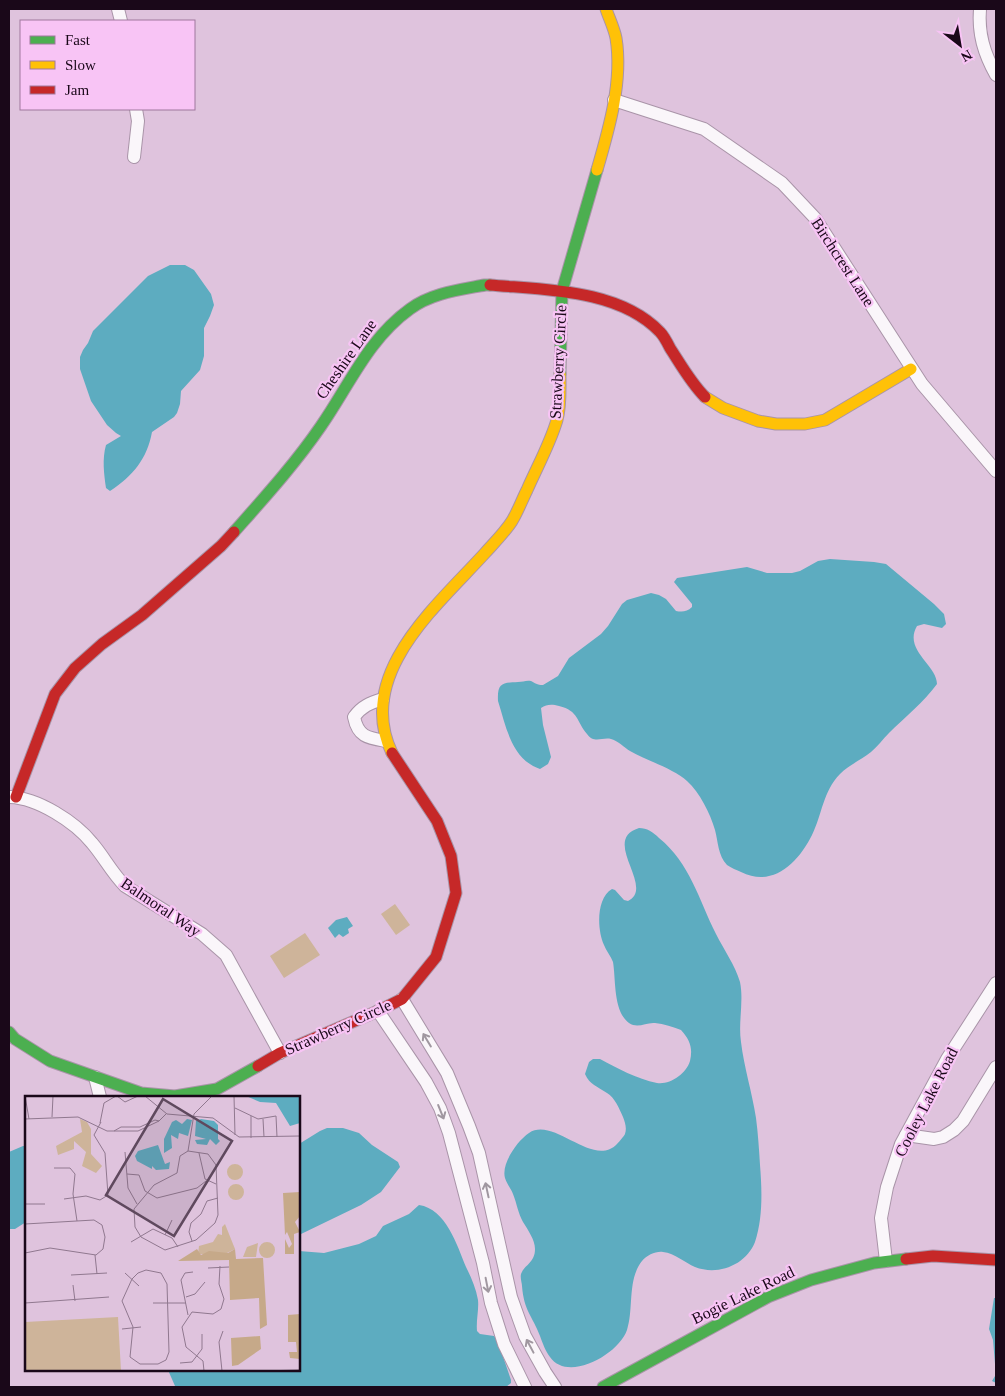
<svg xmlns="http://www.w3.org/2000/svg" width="1005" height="1396" font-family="Georgia,serif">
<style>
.green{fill:#ceb49a}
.water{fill:#5dacc0}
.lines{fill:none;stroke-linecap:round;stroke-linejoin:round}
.street-casing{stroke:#a994a8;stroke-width:14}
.fast-casing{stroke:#a994a8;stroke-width:13}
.slow-casing{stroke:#a994a8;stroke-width:13}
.jam-casing{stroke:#a994a8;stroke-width:13}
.street{stroke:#faf6fa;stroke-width:12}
.fast{stroke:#4caf50;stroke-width:11}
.slow{stroke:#ffc107;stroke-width:11}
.jam{stroke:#c62828;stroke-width:11}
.oneway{stroke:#a097a0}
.labels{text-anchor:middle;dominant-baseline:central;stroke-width:4.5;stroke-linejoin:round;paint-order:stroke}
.street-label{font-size:16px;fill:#1a0819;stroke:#f8c4f5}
.inset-road{fill:none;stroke:#90788f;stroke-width:1}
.view{fill:#5f495e;fill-opacity:0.15;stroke:#5f495e;stroke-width:2.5}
.inset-edge{fill:none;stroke:#1a0819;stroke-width:2.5}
</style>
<rect width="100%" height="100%" fill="#dfc3dd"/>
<!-- green -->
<g class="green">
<path d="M395 904 410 925 396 935 381 914Z"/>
<path d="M305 933 320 955 284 978 270 956Z"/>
</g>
<!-- water -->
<g class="water">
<path d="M170 265H185L194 270 211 294 214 305 210 316 204 328V356L200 370 181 391 180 404 177 413 174 417 152 432C147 459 133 476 110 491L106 488C104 474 102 459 106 445L121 436 116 433 107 425 91 401 80 369V357L83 350 88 343 93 331 148 276Z"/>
<path d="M830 559 874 562 886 564 934 604 944 614 946 624 942 628 924 624 917 626C903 650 937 665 937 684 924 702 905 717 889 733 883 739 877 747 871 752 861 760 849 765 840 774 823 791 822 815 812 835 798 863 773 888 741 872 737 870 731 868 727 865 718 856 718 841 715 830 710 813 700 793 687 781 674 769 646 760 630 751 625 748 617 740 611 739 602 737 594 744 587 734 576 721 579 711 559 706 552 704 547 704 541 708L543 725 551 757 548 764 540 769C511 759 506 726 498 701 497 682 503 683 518 682 523 682 526 680 531 681 535 683 537 685 543 685L558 676 569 658 601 634 608 626 622 604 627 600 651 593 659 595 666 599 676 611C682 612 687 612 692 607V604L674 582 677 578 747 567 767 573H792L800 571 818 561Z"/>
<path d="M639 828C647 828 653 832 659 838 690 863 699 900 716 934 724 950 735 965 740 982 744 1002 738 1022 741 1042 744 1067 752 1092 756 1118 758 1133 759 1149 760 1165 762 1190 763 1218 755 1242 746 1265 718 1276 695 1267 685 1263 675 1253 663 1252 656 1251 647 1255 642 1261 627 1280 634 1309 627 1330 619 1354 568 1383 550 1357 545 1350 543 1344 540 1336 532 1315 524 1311 522 1286 522 1283 520 1278 521 1274 524 1265 535 1263 535 1249 535 1240 528 1230 523 1222 518 1213 517 1204 513 1194 511 1189 507 1184 505 1178 501 1164 517 1141 529 1133 554 1116 593 1169 617 1144 619 1142 624 1136 625 1134 627 1128 625 1122 623 1117 619 1108 615 1098 607 1093 597 1086 590 1085 585 1074L589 1062 593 1059H600C617 1068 637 1079 657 1083 670 1085 686 1074 690 1061 693 1048 690 1040 681 1030 673 1027 664 1024 655 1023 646 1022 638 1029 629 1023 613 1011 616 980 613 962 611 956 606 951 604 945 597 930 596 898 612 889L615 890 624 900 628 901C656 887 600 840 639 828Z"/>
<path d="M347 917 353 926 348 929 349 933 343 937 339 934 335 938 328 928 336 920Z"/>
<path d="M327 1128H343L359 1133 372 1145 398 1162 400 1167 381 1192 361 1205 299 1235V1144L320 1131Z"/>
<path d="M23 1146H26V1222L15 1229H9V1152Z"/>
<path d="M419 1205C446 1209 457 1245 466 1267 471 1277 476 1288 478 1300 479 1310 476 1320 477 1331L480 1334 494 1336 497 1339 511 1380V1383L506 1387H176L175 1386 168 1370H299V1251L324 1253 359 1244 376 1236 383 1226 409 1214Z"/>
<path d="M994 1298H996V1383L992 1381 995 1376V1364L993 1340 989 1329Z"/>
</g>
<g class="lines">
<defs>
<g id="street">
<path d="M118 9 121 21"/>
<path d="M980 9C978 34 984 53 996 75"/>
<path d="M614 100 704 129 782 183 815 218 922 384 996 471"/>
<path d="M134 157 138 121 136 109"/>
<path d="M383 699C370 703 362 706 354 717 358 737 368 738 386 741"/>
<path d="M10 797C38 798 75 822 92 843 104 857 112 873 125 886L202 934 226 955 280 1053"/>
<path d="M402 999 447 1073 469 1126 479 1153 511 1297 525 1336 545 1372 555 1387"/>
<path d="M378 1011 426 1082 440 1108 449 1133 483 1263 491 1303 504 1344 525 1387"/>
<path d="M95 1077 100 1097"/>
<path d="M906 1135 934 1139 943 1137 954 1130 963 1121 996 1067"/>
<path d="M886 1261 881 1218 887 1187 901 1144 947 1059 996 983"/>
</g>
<g id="fast">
<path d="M560 374 562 291 597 170"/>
<path d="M234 532C264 498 295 464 321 426 349 386 368 339 410 309 432 293 459 290 485 285H490"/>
<path d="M9 1032 15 1039 50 1061 141 1093 175 1096 217 1089 258 1066"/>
<path d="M603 1387 768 1297 811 1280 874 1263 906 1259"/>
</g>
<g id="slow">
<path d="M597 170C609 129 623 81 616 38 614 28 609 18 606 9"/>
<path d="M705 397 723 408 758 421 776 424H805L825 420 911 369"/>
<path d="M392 753C354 674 438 605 485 553 494 543 505 532 512 521 518 511 522 500 527 490 537 467 550 444 557 420 561 406 560 389 560 374"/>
</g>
<g id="jam">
<path d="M490 285C545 290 619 289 660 332 664 336 667 342 670 348 681 365 691 383 705 397"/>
<path d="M16 797 55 694 75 668 102 644 142 615 221 546 234 532"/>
<path d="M258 1066 280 1053 378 1011 402 999 436 957 456 893 451 856 437 821 392 753"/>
<path d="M906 1259 933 1256 996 1260"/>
</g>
</defs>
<!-- street casing -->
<use href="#street" class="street-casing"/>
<!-- fast casing -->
<use href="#fast" class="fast-casing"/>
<!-- slow casing -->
<use href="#slow" class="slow-casing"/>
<!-- jam casing -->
<use href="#jam" class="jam-casing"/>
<!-- street -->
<use href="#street" class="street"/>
<!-- fast -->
<use href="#fast" class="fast"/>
<!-- slow -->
<use href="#slow" class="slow"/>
<!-- jam -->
<use href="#jam" class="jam"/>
</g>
<!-- one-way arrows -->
<defs><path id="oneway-shaft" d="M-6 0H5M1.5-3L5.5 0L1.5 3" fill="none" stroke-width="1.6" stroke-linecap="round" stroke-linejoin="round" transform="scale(1.25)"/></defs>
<g class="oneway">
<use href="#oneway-shaft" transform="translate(427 1040) rotate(-121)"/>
<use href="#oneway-shaft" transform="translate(441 1112) rotate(68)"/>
<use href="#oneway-shaft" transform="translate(487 1190) rotate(-102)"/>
<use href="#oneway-shaft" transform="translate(487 1285) rotate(79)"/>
<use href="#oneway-shaft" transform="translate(530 1346) rotate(-118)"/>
</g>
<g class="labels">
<!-- street labels -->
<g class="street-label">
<text transform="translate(843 262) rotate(57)">Birchcrest Lane</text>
<text transform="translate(346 359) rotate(-55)">Cheshire Lane</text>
<text transform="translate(558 362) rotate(-87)">Strawberry Circle</text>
<text transform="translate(161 907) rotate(34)">Balmoral Way</text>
<text transform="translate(338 1027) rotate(-24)">Strawberry Circle</text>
<text transform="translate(926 1102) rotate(-63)">Cooley Lake Road</text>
<text transform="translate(743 1295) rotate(-26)">Bogie Lake Road</text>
</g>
</g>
<!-- overview -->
<g transform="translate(25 1096)">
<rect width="275" height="275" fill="#dfc3dd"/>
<path d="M55 23 62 26 66 33V58L77 70 71 77 57 70 61 56 49 45V53L33 59 31 50 57 36ZM202 76a8 8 0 1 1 16 0a8 8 0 1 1-16 0ZM203 96a8 8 0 1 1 16 0a8 8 0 1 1-16 0ZM200 128 210 153 200 158H173L174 150 188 146 193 138 197 139V131ZM234 154a8 8 0 1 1 16 0a8 8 0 1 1-16 0ZM233 147 231 161H218L222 151ZM93 221 96 275H0V226Z" fill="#ceb49a"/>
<path d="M275 96V120L270 126 275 136 269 138V158H260V143L264 152 267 148 262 136 260 139 258 97ZM172 153 176 159 184 155 203 157 210 153 211 163 238 162 242 229 235 233 234 202 205 204 204 164 153 165ZM275 218V263L265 262 264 256H272L271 246H263V219ZM235 240 236 253 213 269 207 270 206 242Z" fill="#c6a989"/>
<path d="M221 0H275V27L265 30 251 7 235 6ZM162 23 167 24 163 40 154 37 153 43 146 39 147 52 139 57V43L147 26 151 24 157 28ZM176 23 189 25 193 29V43L195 45 191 49 185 43 182 49 172 48 170 44 181 43 170 40 171 25ZM133 49 140 68 145 66 144 73 131 74 127 70V73L112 65 110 60 113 55Z" fill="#5dacc0"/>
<path class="inset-road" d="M0 0 4 23M92 0 100 6 113 0M120 0 142 18 188 22 214 41 275 40M209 0 210 39M210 12 233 23 251 20 252 41M27 21 28 0M0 23 53 21 82 35H113L134 25 141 18M238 23 239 41M75 27 79 7 91 0M89 35 96 31H115L130 24 134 25M226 42V20M163 55 183 58 191 69 193 119 190 127 171 144 140 154 116 141 110 131 109 113 129 89 152 77 155 60ZM163 55 169 18 187 0M100 56 103 92 112 108M174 57 180 83 191 88M29 72H45L50 78 48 98 52 125M102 78 114 79 120 95 132 102 172 92 181 85M39 103 61 100 75 104 83 99 80 57 69 39 76 26M0 108H20M0 128 69 124 77 129 80 141 78 153 71 159 25 152 0 157M140 139 147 124M167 145 164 136 166 127 176 118 182 105 193 102M106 146 128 133 147 142 153 151M70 159 72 178M183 172 204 171M121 174 136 177 142 188 144 256 141 264 133 268H115L105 261 108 231 97 205 107 183 113 177ZM100 177 114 190M46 179 82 177M48 189 50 205M161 201 170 198 180 186M0 207 84 201M128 207H161M163 219 156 184 160 177 168 176M97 233 116 231M155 267 167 266 177 253V238M179 275 178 265 161 251 157 231 167 216 188 218 196 213 199 203 194 188 195 170M197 275 194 246 198 235M237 275 275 274"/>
<path class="view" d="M138 3 207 45 149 140 81 99Z"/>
<rect width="275" height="275" class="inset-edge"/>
</g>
<!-- border -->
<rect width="1005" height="1396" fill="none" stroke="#1a0819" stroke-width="20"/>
<!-- legend -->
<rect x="20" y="20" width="175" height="90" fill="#f8c4f5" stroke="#9f799d"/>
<rect x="30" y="36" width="25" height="8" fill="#4caf50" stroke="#9f799d"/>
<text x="65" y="45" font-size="15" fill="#1a0819">Fast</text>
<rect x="30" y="61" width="25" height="8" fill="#ffc107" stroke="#9f799d"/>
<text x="65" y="70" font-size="15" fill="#1a0819">Slow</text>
<rect x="30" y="86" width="25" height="8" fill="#c62828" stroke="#9f799d"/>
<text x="65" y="95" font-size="15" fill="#1a0819">Jam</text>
<!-- north arrow -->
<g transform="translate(960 45) rotate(149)" stroke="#f8c4f5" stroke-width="4" paint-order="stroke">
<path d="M0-4L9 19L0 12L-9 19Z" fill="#1a0819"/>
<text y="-8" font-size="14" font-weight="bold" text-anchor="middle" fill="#1a0819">N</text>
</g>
</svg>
